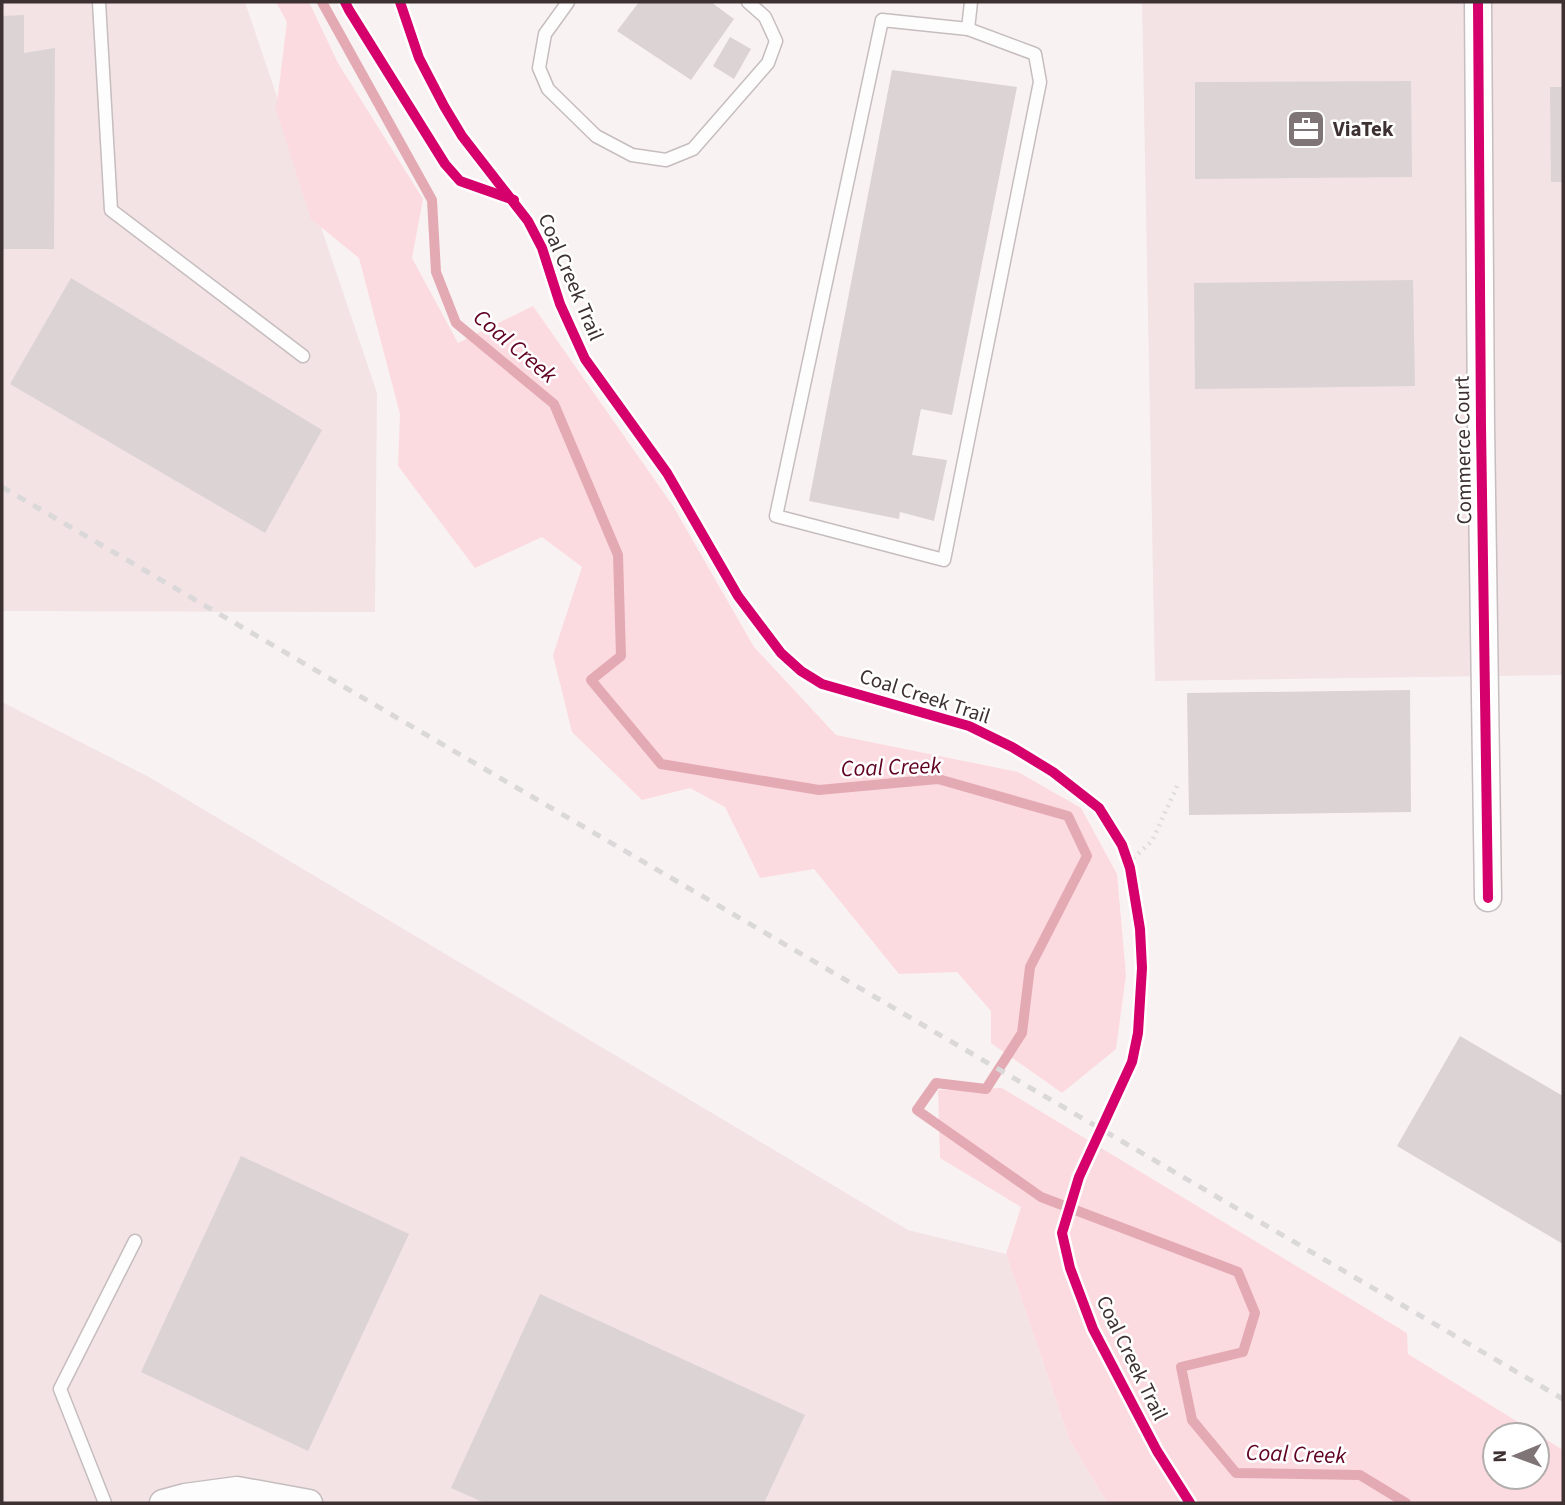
<svg xmlns="http://www.w3.org/2000/svg" width="1565" height="1505" font-family="'Source Sans 3',sans-serif">
<style>
.built{fill:#f3e3e5}
.green{fill:#fcdbe0;fill-rule:evenodd}
.lines{fill:none;stroke-linecap:round;stroke-linejoin:round}
.stream{stroke:#e4aab3;stroke-width:10}
.building{fill:#dcd3d4}
.service-casing{stroke:#c6bdbe;stroke-width:15}
.minor-casing{stroke:#c6bdbe;stroke-width:29}
.path{stroke:#dfdddd;stroke-width:4.5;stroke-dasharray:2 5;stroke-linecap:butt}
.service{stroke:#fefdfd;stroke-width:12}
.minor{stroke:#fefdfd;stroke-width:26}
.rail{stroke:#dad8d9;stroke-width:5;stroke-dasharray:9 9;stroke-linecap:butt}
.cycleway-casing{stroke:#fff;stroke-width:15}
.cycleway{stroke:#d6006c;stroke-width:10}
.labels{text-anchor:middle;dominant-baseline:central;stroke-width:5;stroke-linejoin:round;paint-order:stroke}
.poi-label{font-size:21px;font-weight:bold;fill:#3d3132;stroke:#fff;text-anchor:start}
.street-label{font-size:21px;fill:#3d3132;stroke:#fff}
.water-label{font-size:23px;font-style:italic;fill:#600022;stroke:#fff}
</style>
<rect width="100%" height="100%" fill="#f9f2f3"/>
<!-- built -->
<g class="built">
<path d="M2 2H245L377 393 375 612 2 611Z"/>
<path d="M1142 2H1563V675L1155 681Z"/>
<path d="M2 702 149 777 908 1230 1006 1254 1070 1441 1107 1503H2Z"/>
</g>
<!-- green -->
<g class="green">
<path d="M276 2H309L338 63 423 199 412 258 458 343 533 306 673 506 754 647 836 735 1018 772 1081 808 1117 874 1126 975 1116 1049 1062 1093 991 1043V1011L957 972 899 974 814 869 760 878 725 807 690 788 642 800 572 732 553 655 582 567 542 537 475 568 398 466 400 414 359 258 311 219 276 110 287 22Z"/>
<path d="M1002 1088 1407 1333 1408 1354 1563 1450V1503H1107L1070 1441 1006 1254 1021 1207 940 1158 938 1090ZM1495 1435H1537V1477H1495Z"/>
</g>
<g class="lines">
<!-- stream -->
<path class="stream" d="M322 2 432 200 436 272 456 323 554 404 618 555 621 656 591 680 661 764 819 790 938 779 1068 816 1087 856 1030 967 1022 1033 986 1089 936 1083 917 1110 1041 1197 1238 1272 1255 1313 1243 1352 1181 1367 1192 1420 1236 1473 1360 1475 1406 1503"/>
</g>
<!-- building -->
<g class="building">
<path d="M639 2H711L734 19 691 80 617 31Z"/>
<path d="M24 15V53L55 48 54 249H2V16Z"/>
<path d="M730 37 751 49 734 79 713 66Z"/>
<path d="M892 70 1017 87 952 415 921 409 912 455 947 460 934 521 900 512 899 519 809 501Z"/>
<path d="M1411 81 1412 177 1195 179V82Z"/>
<path d="M1550 87H1563V182H1551Z"/>
<path d="M71 278 322 430 265 533 10 384Z"/>
<path d="M1413 280 1415 386 1195 389 1194 283Z"/>
<path d="M1410 690 1411 812 1189 815 1187 693Z"/>
<path d="M1460 1036 1563 1096V1244L1397 1146Z"/>
<path d="M241 1156 409 1234 308 1451 141 1372Z"/>
<path d="M540 1294 805 1415 764 1503H485L451 1488Z"/>
</g>
<g class="lines">
<defs>
<g id="service">
<path d="M99 2 111 210 303 356"/>
<path d="M568 2 545 34 539 68 548 89 596 136 632 155 666 160 693 149 768 63 776 41 765 17 748 2"/>
<path d="M882 20 968 29 1035 54 1040 82 944 560 776 516Z"/>
<path d="M968 29 971 2"/>
<path d="M105 1503 60 1389 135 1241"/>
</g>
<g id="minor">
<path d="M1478 2 1481 426 1488 898"/>
<path d="M163 1503 185 1497 237 1490 309 1503"/>
</g>
</defs>
<!-- service casing -->
<use href="#service" class="service-casing"/>
<!-- minor casing -->
<use href="#minor" class="minor-casing"/>
<!-- path -->
<path class="path" d="M1128 863 1152 841 1179 782"/>
<!-- service -->
<use href="#service" class="service"/>
<!-- minor -->
<use href="#minor" class="minor"/>
<!-- rail -->
<path class="rail" d="M2 487 1563 1399"/>
<defs>
<g id="cycleway">
<path d="M345 2 349 10 445 164 460 181 514 200"/>
<path d="M400 2 419 58 444 106 462 136 528 221 542 248 560 304 585 359 667 473 738 596 781 653 801 671 822 684 969 726 1012 747 1053 772 1099 808 1122 845 1130 868 1140 929 1142 968 1138 1033 1132 1062 1079 1177 1062 1233 1070 1268 1093 1329 1157 1451 1190 1503"/>
<path d="M1478 2 1481 426 1488 898"/>
</g>
</defs>
<!-- cycleway casing -->
<use href="#cycleway" class="cycleway-casing"/>
<!-- cycleway -->
<use href="#cycleway" class="cycleway"/>
</g>
<!-- icons -->
<defs>
<symbol id="office-square" viewBox="-11 -11 22 22"><rect x="-9" y="-9" width="18" height="18" rx="4" fill="#7f7576" stroke="#fff"/><path d="M-6-3h4V-5.5h4V-3h4V5H-6ZM-1-4.5V-3h2v-1.5ZM-6 0V1H6V0Z" fill="#fff"/></symbol>
</defs>
<g fill-rule="evenodd">
<use href="#office-square" x="1284" y="107" width="44" height="44"/>
</g>
<g class="labels">
<!-- poi labels -->
<g class="poi-label">
<text x="1333" y="129">ViaTek</text>
</g>
<!-- street labels -->
<g class="street-label">
<text transform="translate(571 277) rotate(67)">Coal Creek Trail</text>
<text transform="translate(1463 450) rotate(-91)">Commerce Court</text>
<text transform="translate(925 696) rotate(18)">Coal Creek Trail</text>
<text transform="translate(1132 1358) rotate(64)">Coal Creek Trail</text>
</g>
<!-- water labels -->
<g class="water-label">
<text transform="translate(515 346) rotate(40)">Coal Creek</text>
<text transform="translate(891 767) rotate(-2)">Coal Creek</text>
<text transform="translate(1296 1454) rotate(2)">Coal Creek</text>
</g>
</g>
<!-- border -->
<rect width="1565" height="1505" fill="none" stroke="#3d3132" stroke-width="7"/>
<!-- north arrow -->
<g transform="translate(1516 1456) rotate(269)"><circle r="33" fill="#ffffff" stroke="#b1adad" stroke-width="2"/>
<path d="M0-5L12 26L0 18L-12 26Z" fill="#7f7576"/>
<text y="-10" font-size="19" font-weight="bold" text-anchor="middle" fill="#3d3132">N</text>
</g>
</svg>
